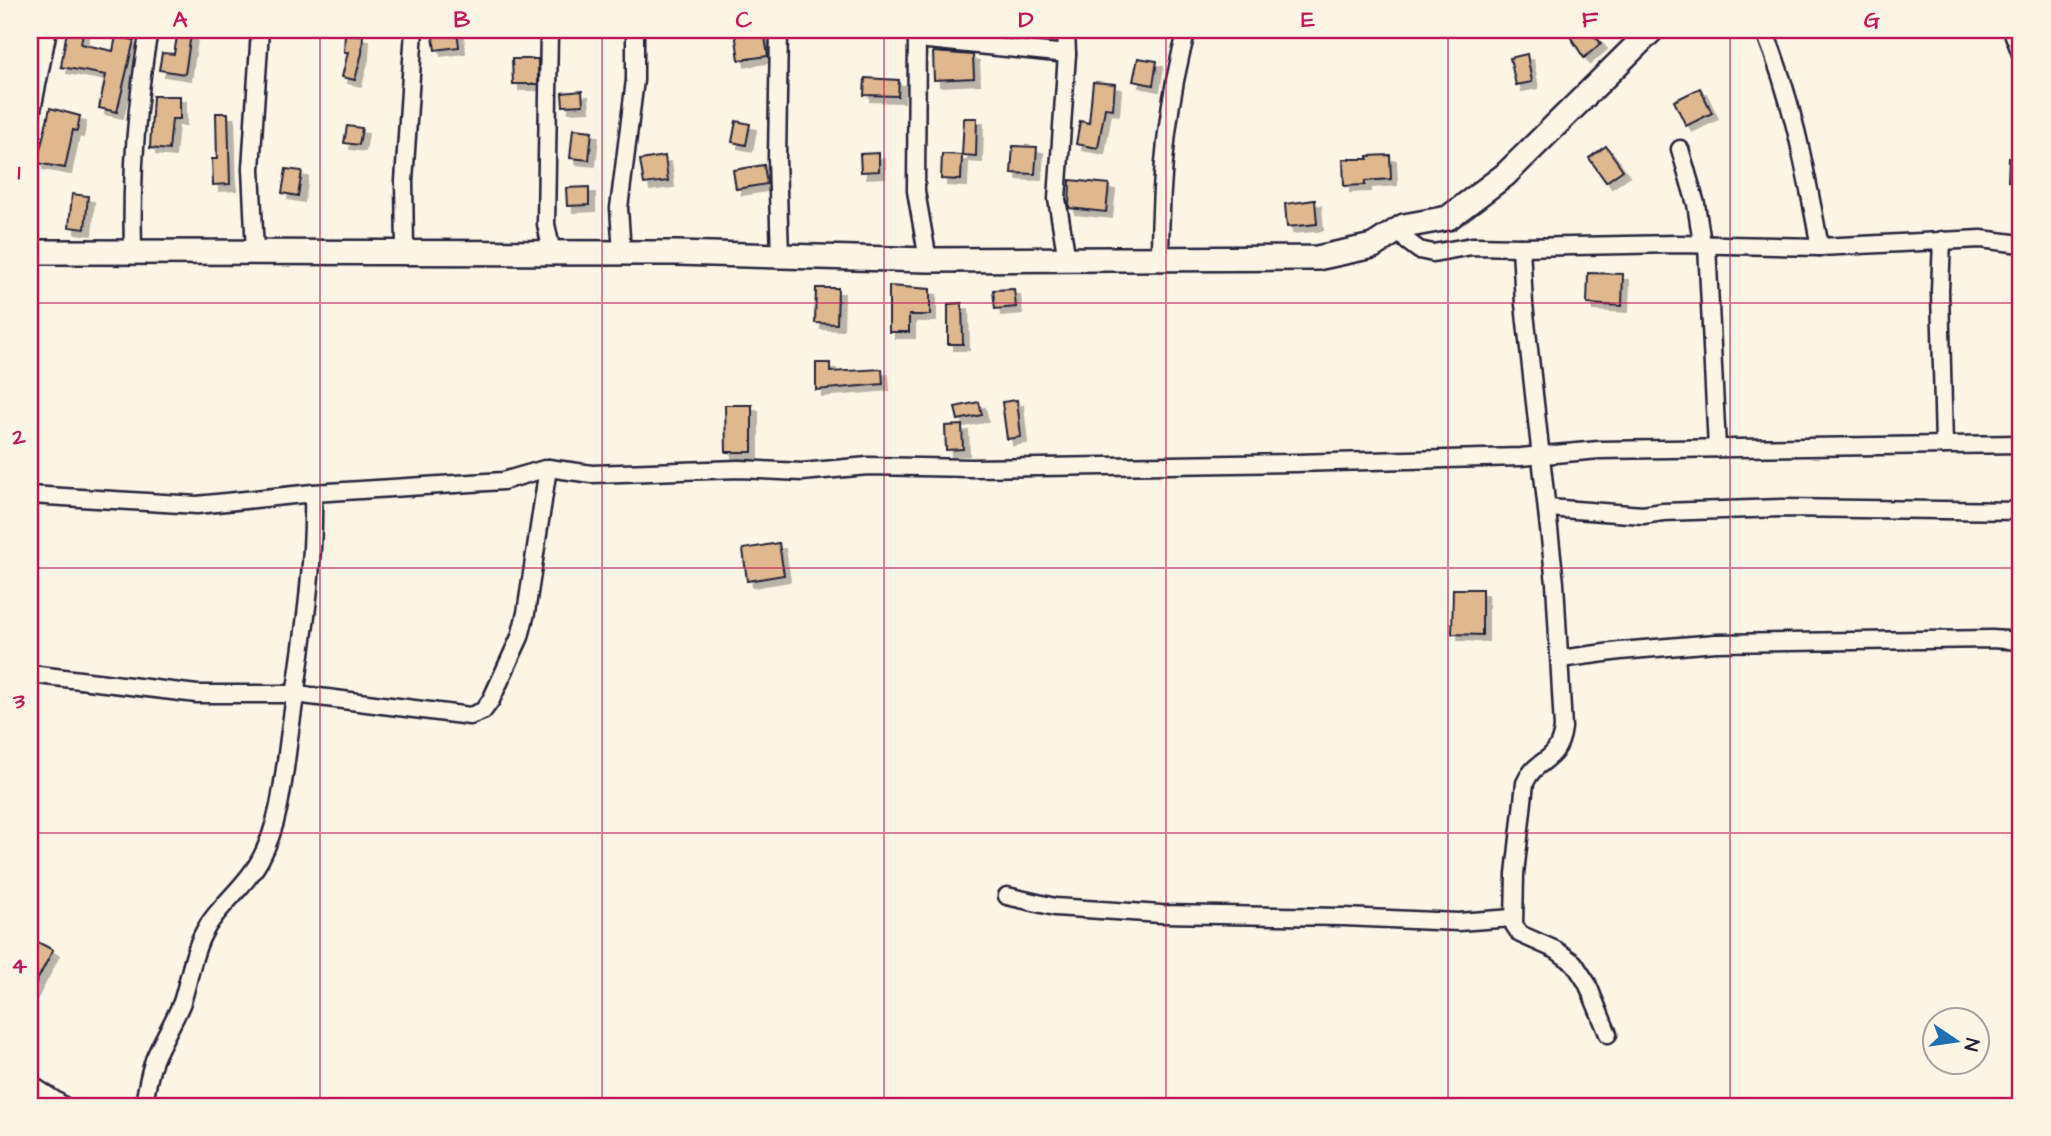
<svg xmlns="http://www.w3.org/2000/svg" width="2051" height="1136" font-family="'Architects Daughter',sans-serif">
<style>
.building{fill:#dfb890;stroke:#22223b;stroke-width:2;filter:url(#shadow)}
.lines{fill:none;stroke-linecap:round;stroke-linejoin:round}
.street-casing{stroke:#22223b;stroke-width:21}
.secondary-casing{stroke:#22223b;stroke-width:28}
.street{stroke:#fcf5e5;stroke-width:16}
.secondary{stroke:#fcf5e5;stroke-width:23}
.grid{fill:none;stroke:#c2185b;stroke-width:2;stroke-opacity:0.55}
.neatline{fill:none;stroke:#c2185b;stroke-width:2.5}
.grid-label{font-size:23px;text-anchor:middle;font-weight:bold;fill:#c2185b}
</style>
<defs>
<filter id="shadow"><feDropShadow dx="6" dy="6" stdDeviation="0" flood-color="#0004"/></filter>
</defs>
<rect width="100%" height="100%" fill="#fcf5e5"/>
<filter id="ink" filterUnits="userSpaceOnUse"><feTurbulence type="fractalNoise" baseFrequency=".0143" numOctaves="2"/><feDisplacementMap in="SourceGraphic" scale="14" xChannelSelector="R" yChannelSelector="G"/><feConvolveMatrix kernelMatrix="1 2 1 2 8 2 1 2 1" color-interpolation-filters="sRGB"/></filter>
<g filter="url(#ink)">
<!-- building -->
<g class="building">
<path d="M67 30 83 32 81 44 113 51 116 36 134 40 117 112 99 108 106 75 61 67Z"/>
<path d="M432 30H457L459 47 435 50Z"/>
<path d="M749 30H764L768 56 739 60 735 32Z"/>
<path d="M1566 30H1589L1601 43 1584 58Z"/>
<path d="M178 31 191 34 185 74 159 70 162 53 174 54Z"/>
<path d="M345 34 363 35 362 53 355 80 342 77 348 52H344Z"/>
<path d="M933 52 973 55 974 78 934 80Z"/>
<path d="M1527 54 1532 82 1516 85 1510 58Z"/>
<path d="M1138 58 1157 61 1153 85 1133 81Z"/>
<path d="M512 59H538V84H513Z"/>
<path d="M865 78 899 80 898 96 864 95Z"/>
<path d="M1093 82 1115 84 1113 109 1105 108 1098 148 1076 144 1080 121 1089 123Z"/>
<path d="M1700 88 1712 113 1686 126 1674 101Z"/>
<path d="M582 91 583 105 563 106 562 93Z"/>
<path d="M153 96H180V119H172L169 150 150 148Z"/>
<path d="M50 108 80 116 77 131 73 130 65 168 37 163Z"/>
<path d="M216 113H228L230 184 213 185 212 159H217Z"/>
<path d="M964 118H977L976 156 962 155Z"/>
<path d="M736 121 750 124 746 145 732 142Z"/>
<path d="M347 126 362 128 359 145 344 143Z"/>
<path d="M573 129 592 131 589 160 570 158Z"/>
<path d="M1013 146 1037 147 1035 174 1011 173Z"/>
<path d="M1606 146 1623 170 1606 182 1589 158Z"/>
<path d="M879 153V171L861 172 860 154Z"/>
<path d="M942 154 962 155 961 180 941 179Z"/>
<path d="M1390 155 1391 179 1365 181V185L1344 186 1343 159H1368V156Z"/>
<path d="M665 156 668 181 644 184 640 160Z"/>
<path d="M2009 158H2021V182L2008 181Z"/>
<path d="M764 165 767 184 736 189 733 170Z"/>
<path d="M286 169 302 171 298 196 282 193Z"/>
<path d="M1070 180 1109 184 1106 212 1069 208Z"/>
<path d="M589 187V205L567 206 566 188Z"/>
<path d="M72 194 88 196 85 229 69 227Z"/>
<path d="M1315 200 1317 224 1287 227 1285 204Z"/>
<path d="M1588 273 1623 274 1622 306 1587 304Z"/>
<path d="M889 286 930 289V315H909V332H889Z"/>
<path d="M816 288H838L837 324 815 323Z"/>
<path d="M1014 289 1016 307 995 309 993 290Z"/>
<path d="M962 303 963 344H948V304Z"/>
<path d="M816 363H830V372L882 369 883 384 816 390Z"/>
<path d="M1017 400 1021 437 1007 439 1002 402Z"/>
<path d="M979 402 982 415 958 420 955 407Z"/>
<path d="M725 405H752V452H726Z"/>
<path d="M962 425 963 449 946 450 945 426Z"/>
<path d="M779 543 784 575 747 581 743 549Z"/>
<path d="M1453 589H1482V635L1452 634Z"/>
<path d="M30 938 53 950 30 994Z"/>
</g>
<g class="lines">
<defs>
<g id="street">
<path d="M549 30 546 224 552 253"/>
<path d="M779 30 777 159 780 256"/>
<path d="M917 30 916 191 928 260"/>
<path d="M1066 30 1067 54 1057 199 1067 260"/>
<path d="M1764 30C1793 100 1806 173 1820 247"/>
<path d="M2012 30 2021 54"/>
<path d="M918 39 1067 54"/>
<path d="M30 120 48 30"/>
<path d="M1680 149 1696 204 1702 243 1707 245 1717 448"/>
<path d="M1404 226 1407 241 1419 250 1433 253 1472 246 1521 247 1677 244 1820 247 1981 239 2021 244"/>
<path d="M1942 240 1940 291 1944 445"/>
<path d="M1521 247 1524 304 1555 583 1563 728C1558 765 1536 757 1525 783L1515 874 1514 925 1520 934 1556 950 1574 963 1587 983 1608 1034"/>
<path d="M405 251 404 181 414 30"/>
<path d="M133 252C131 177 136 103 149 30"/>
<path d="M255 252 251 169 260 30"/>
<path d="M622 253 619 208 635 80V30"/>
<path d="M1160 259C1160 183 1166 104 1187 30"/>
<path d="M30 495 197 505 313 493 503 481 548 468 592 474 739 469 802 472 868 466 971 468 1295 463 1521 457 1599 450 2021 444"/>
<path d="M1548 508 1643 515 1663 512 1781 508 2021 511"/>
<path d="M1560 659 1620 651 1716 643 1992 639 2021 641"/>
<path d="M30 674 197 694H295L470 716 483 711 491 700 520 637 526 613 548 468"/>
<path d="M1007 896 1055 907 1161 914 1344 917 1458 922 1513 918"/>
<path d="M30 1084 64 1106"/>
<path d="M144 1106C146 1090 149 1075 154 1060 162 1040 174 1022 182 1002 189 981 192 956 202 936 216 907 245 888 260 860 281 822 284 773 290 731 301 653 315 572 313 493"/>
</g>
<path id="secondary" d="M30 252 677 253 928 260 1317 258 1373 246 1404 226 1448 218 1505 175 1652 30"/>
</defs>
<!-- street casing -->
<use href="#street" class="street-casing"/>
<!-- secondary casing -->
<use href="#secondary" class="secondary-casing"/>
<!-- street -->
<use href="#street" class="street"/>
<!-- secondary -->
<use href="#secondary" class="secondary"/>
</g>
</g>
<!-- grid -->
<path class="grid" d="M320 30V1106M602 30V1106M884 30V1106M1166 30V1106M1448 30V1106M1730 30V1106M30 303H2021M30 568H2021M30 833H2021"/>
<!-- margin -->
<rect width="2051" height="1136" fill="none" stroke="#fcf5e5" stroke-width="77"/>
<!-- north arrow -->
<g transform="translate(1956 1041) rotate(103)"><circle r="33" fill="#fcf5e5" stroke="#a5a1a1" stroke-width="2"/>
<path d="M0-5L12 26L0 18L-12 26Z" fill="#1f6fb2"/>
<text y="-10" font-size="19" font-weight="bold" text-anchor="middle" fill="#22223b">N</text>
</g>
<rect x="38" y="38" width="1974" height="1060" class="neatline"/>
<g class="grid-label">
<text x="180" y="27">A</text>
<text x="462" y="27">B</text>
<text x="744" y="27">C</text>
<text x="1026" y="27">D</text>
<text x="1308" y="27">E</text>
<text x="1590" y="27">F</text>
<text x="1872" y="27">G</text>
<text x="19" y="179">1</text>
<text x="19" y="444">2</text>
<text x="19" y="708">3</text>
<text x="19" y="973">4</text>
</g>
</svg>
